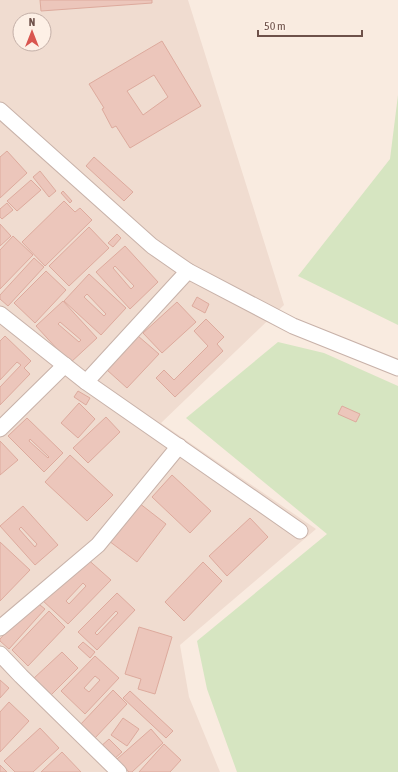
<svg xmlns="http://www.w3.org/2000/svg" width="398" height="772" font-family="'Asap Condensed',sans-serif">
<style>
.residential{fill:#f0dcd0;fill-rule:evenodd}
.green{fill:#d6e5c1}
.building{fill:#ecc6bb;stroke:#ddaa9d;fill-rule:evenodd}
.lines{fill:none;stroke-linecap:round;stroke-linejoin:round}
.minor-casing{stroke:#c8b2a9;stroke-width:17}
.minor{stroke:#fff;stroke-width:15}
</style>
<rect width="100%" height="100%" fill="#f9ebe0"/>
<!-- residential -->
<path class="residential" d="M0 0H188L284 305 161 423 316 529 180 645 189 697 220 772H0ZM20 20H44V44H20Z"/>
<!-- green -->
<g class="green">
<path d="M398 95V325L298 276 390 159Z"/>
<path d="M278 342 324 353 398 386V772H237L207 689 197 641 327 534 186 418Z"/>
</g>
<!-- building -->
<g class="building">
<path d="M40 0H152V3L41 11Z"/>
<path d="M162 41 201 106 130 148 116 126 112 128 102 109 104 108 89 84ZM154 75 168 97 143 115 127 91Z"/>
<path d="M7 151 27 173 0 198V157Z"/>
<path d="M94 157 133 192 124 201 86 166Z"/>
<path d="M40 171 56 191 49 197 33 177Z"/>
<path d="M31 180 41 190 17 211 7 201Z"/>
<path d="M63 191 72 201 70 203 61 193Z"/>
<path d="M64 201 75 212 80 208 92 220 45 266 22 242Z"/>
<path d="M7 203 13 210 2 219 0 217V209Z"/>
<path d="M0 224 11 236 0 246Z"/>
<path d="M89 227 109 248 69 286 49 266Z"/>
<path d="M117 234 121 238 113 247 108 243Z"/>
<path d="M13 236 33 255 0 289V250Z"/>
<path d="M125 246 158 282 130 309 96 272ZM115 266 134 286 131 289 113 268Z"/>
<path d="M34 258 44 267 8 306 0 299V295Z"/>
<path d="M46 271 66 290 35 323 14 303Z"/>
<path d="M89 274 126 308 101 335 64 301ZM87 294 106 314 104 316 84 297Z"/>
<path d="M197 297 209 304 205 313 192 306Z"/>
<path d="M63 301 97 338 70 363 36 326ZM60 322 81 340 79 342 58 324Z"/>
<path d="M177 302 196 322 162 353 143 333Z"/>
<path d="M206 319 224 337 217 344 223 351 175 397 156 378 164 370 174 380 208 346 194 331Z"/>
<path d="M5 336 31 361 24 368 30 374 0 405V387L21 365 17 362 0 380V341Z"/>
<path d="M138 336 159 354 127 388 107 370Z"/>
<path d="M78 391 90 398 86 405 74 397Z"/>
<path d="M79 403 95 419 78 438 61 423Z"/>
<path d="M342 406 360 414 356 422 338 414Z"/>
<path d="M106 417 120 432 88 463 73 448Z"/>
<path d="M27 418 63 453 44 472 8 436ZM30 439 49 457 48 458 29 441Z"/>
<path d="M0 441 18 460 0 475Z"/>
<path d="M70 455 113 495 87 521 45 482Z"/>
<path d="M172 475 211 511 190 533 152 497Z"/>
<path d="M139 503 166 524 137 562 109 541Z"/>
<path d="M23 506 58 545 35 565 0 526ZM21 527 37 544 35 547 19 529Z"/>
<path d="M250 518 268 537 227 576 209 556Z"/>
<path d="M0 542 30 570 0 601Z"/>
<path d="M84 556 111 580 68 624 42 600ZM83 583 86 586 69 604 66 601Z"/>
<path d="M203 562 222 581 184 621 165 602Z"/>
<path d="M117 593 135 610 97 650 78 632ZM116 611 118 613 97 635 95 633Z"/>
<path d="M35 601 45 609 9 649 0 641V639Z"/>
<path d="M49 611 65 627 28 666 12 650Z"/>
<path d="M139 627 172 637 155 694 138 689 141 679 125 674Z"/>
<path d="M83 642 95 652 90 658 78 647Z"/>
<path d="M62 652 78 668 50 696 33 679Z"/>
<path d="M95 656 119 678 85 714 61 691ZM95 676 100 680 89 692 84 688Z"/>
<path d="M0 680 9 688 0 698Z"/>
<path d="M113 690 127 704 95 738 80 725Z"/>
<path d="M130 691 173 731 166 738 123 698Z"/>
<path d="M9 702 29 721 0 752V712Z"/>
<path d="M123 718 139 729 127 746 111 735Z"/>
<path d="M40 728 59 748 33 772H15L4 761Z"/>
<path d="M151 729 163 743 132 772H129L117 759Z"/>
<path d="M109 739 122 752 112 761 99 748Z"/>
<path d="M164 744 181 760 170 772H139Z"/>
<path d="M62 752 81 772H41Z"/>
<path d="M0 765 7 772H0Z"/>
</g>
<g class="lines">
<defs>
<g id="minor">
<path d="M0 110 152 246 188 271 293 326 398 368"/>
<path d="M0 314 86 382 300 531"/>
<path d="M86 382 188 271"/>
<path d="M0 429 65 365"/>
<path d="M0 628 98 545 179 446"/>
<path d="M0 654 21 676 119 772"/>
</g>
</defs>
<!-- minor casing -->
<use href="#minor" class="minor-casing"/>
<!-- minor -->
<use href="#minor" class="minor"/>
</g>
<!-- north arrow -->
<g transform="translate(32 32)"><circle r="19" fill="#fdf0e6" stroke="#c4b0a8"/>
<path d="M0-3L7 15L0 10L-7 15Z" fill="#d95650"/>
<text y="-6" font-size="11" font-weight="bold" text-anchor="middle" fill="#6e514a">N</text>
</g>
<!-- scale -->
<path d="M258 30v6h104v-6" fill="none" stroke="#6e514a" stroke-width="2"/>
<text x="264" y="30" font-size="12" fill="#6e514a" stroke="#fdf0e6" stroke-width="3" paint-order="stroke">50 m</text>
</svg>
